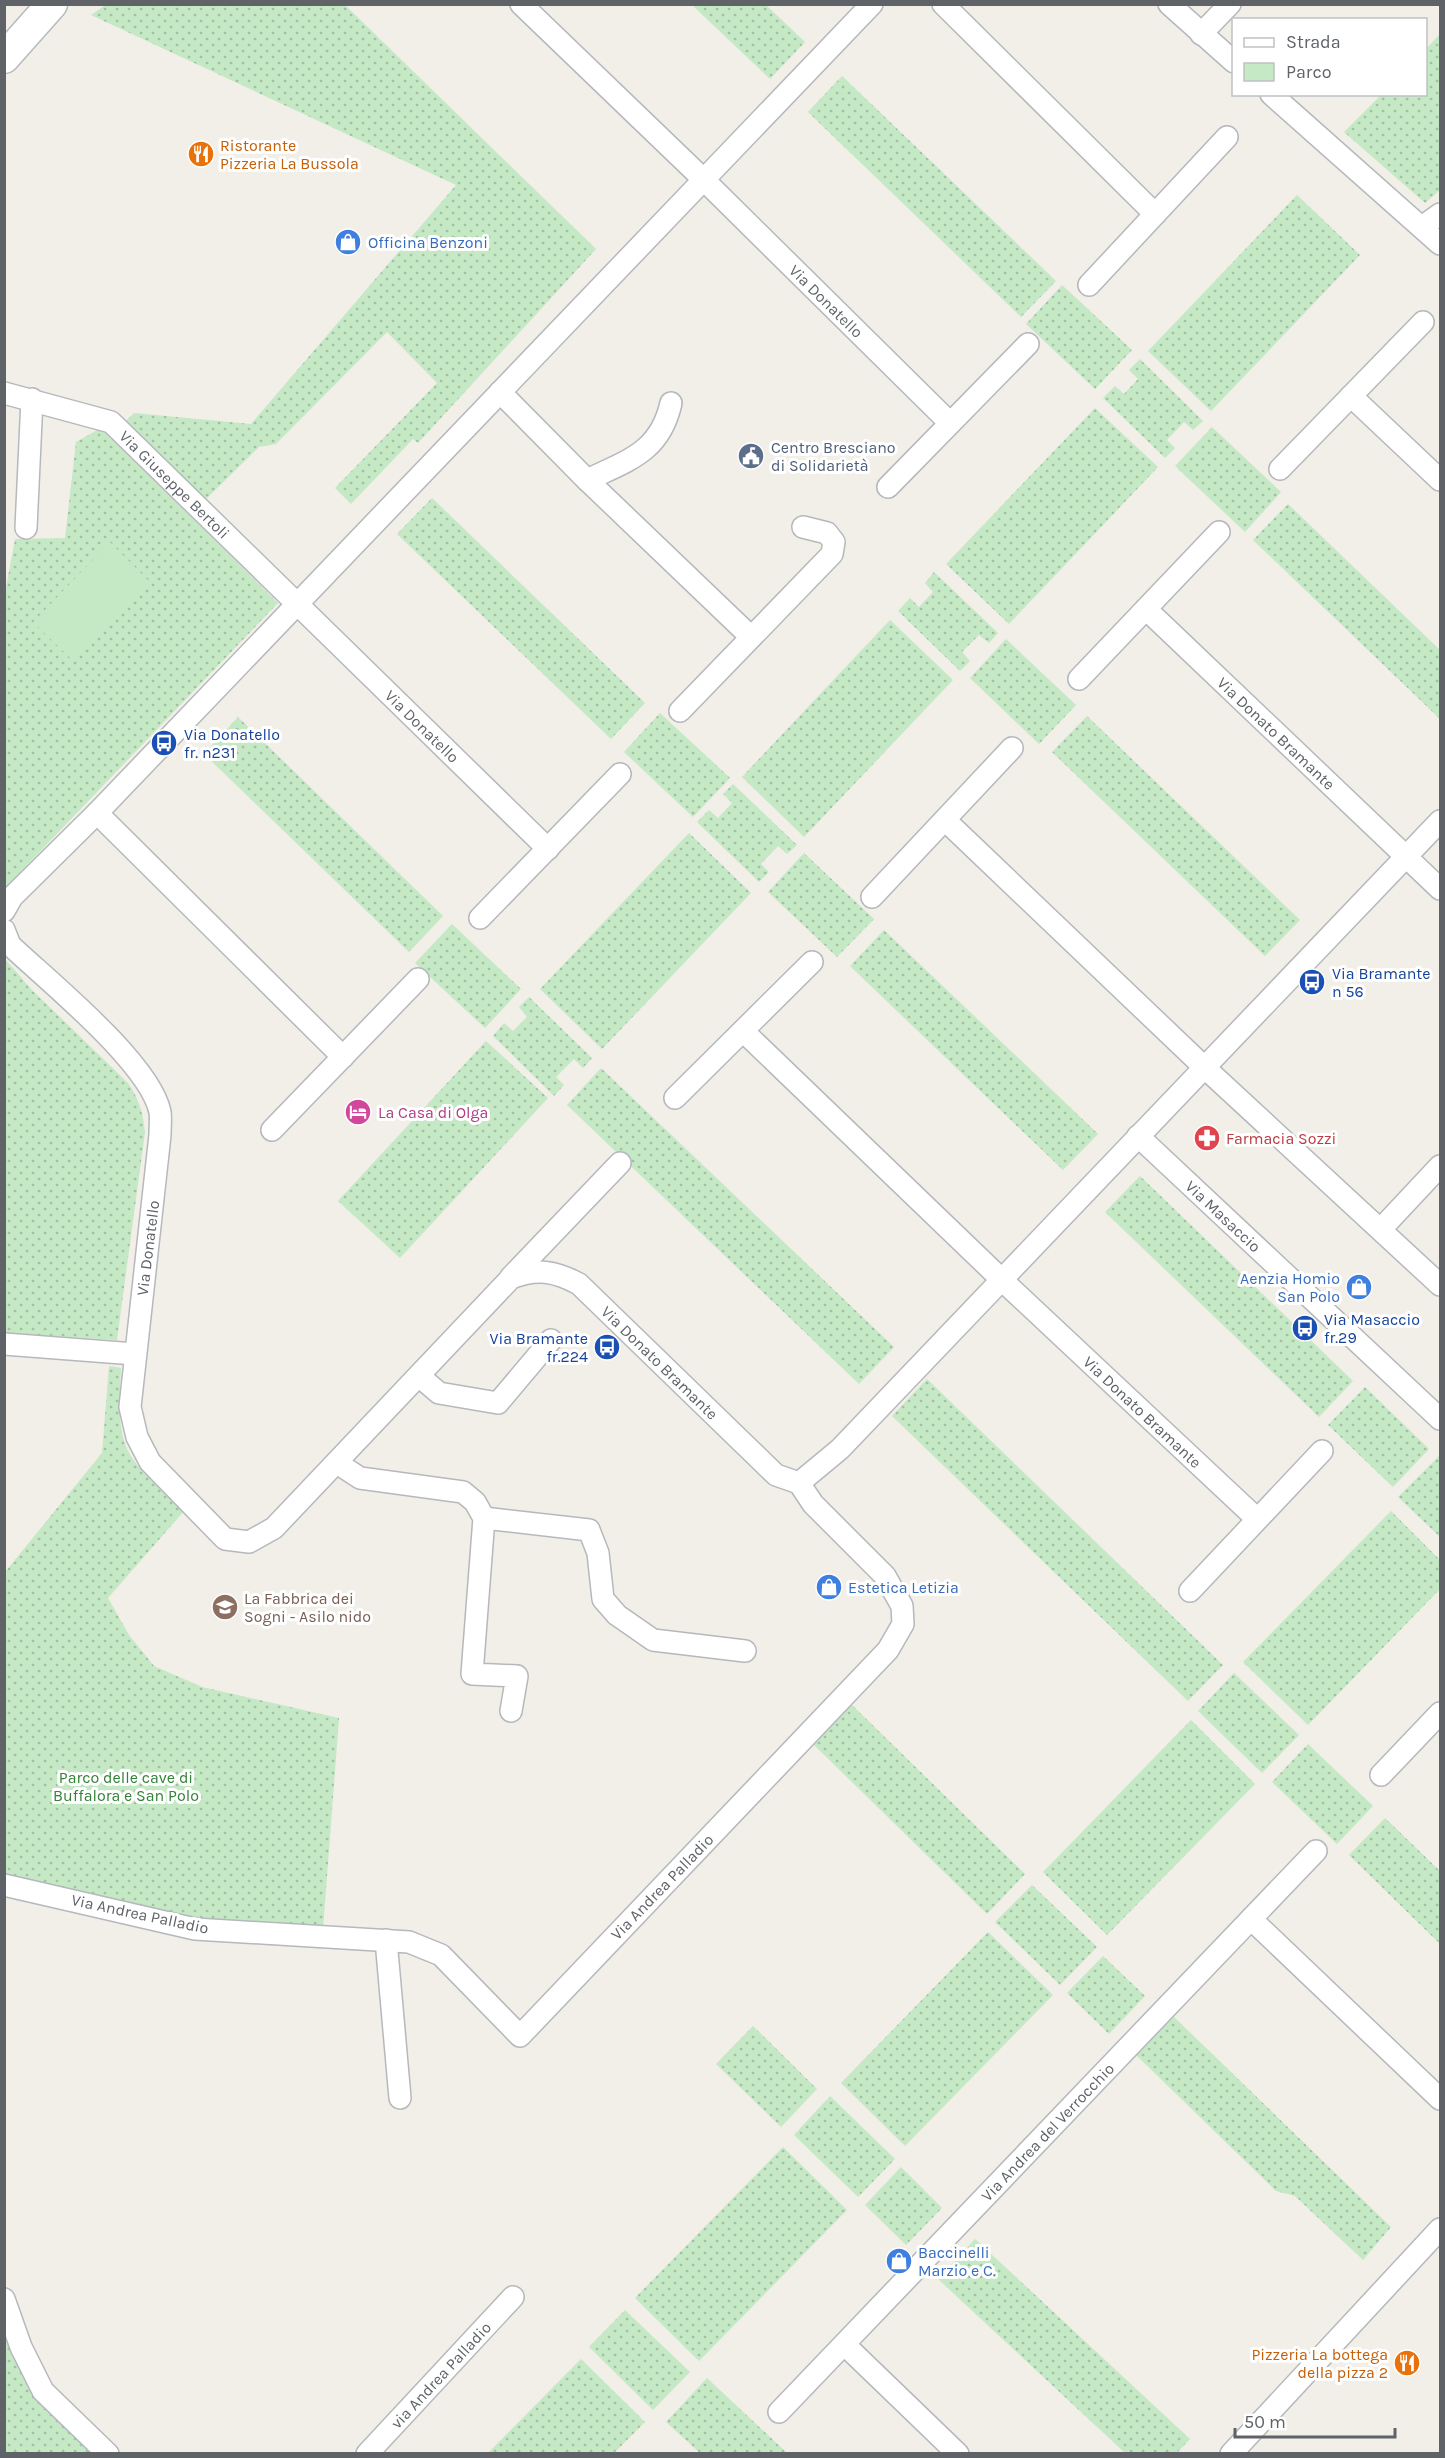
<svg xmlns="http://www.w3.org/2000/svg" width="1445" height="2458" font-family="Karla,sans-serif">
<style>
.green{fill:url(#green-dots)}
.pitch{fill:#c5e8c5}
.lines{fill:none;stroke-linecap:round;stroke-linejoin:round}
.minor-casing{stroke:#b5b8bc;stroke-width:24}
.secondary-casing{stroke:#b6babf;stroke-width:33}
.minor{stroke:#fff;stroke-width:21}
.secondary{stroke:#fff;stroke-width:30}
.labels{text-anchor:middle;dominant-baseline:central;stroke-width:6;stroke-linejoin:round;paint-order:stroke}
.food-label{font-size:16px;fill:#c56008;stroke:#fff;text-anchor:start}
.shop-label{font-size:16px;fill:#366cbe;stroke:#fff;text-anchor:start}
.street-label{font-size:16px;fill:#5f6368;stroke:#fff}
.service-label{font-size:16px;fill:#4e5e75;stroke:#fff;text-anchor:start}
.transit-label{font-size:16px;fill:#164399;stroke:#fff;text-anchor:start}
.hotel-label{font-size:16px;fill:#b23c85;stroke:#fff;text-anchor:start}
.health-label{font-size:16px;fill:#be3a42;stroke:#fff;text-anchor:start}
.education-label{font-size:16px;fill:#785e54;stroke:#fff;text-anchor:start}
.park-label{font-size:16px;fill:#348238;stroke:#fff}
</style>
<defs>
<pattern id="green-dots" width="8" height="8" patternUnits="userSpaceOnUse" patternTransform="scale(1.5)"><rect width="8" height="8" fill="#c5e8c5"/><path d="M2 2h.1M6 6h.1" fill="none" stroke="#a3c0a4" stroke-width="1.8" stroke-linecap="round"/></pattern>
</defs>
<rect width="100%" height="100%" fill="#f1efe8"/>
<!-- green -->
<g class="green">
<path d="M107 4 345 5 596 249 418 443 413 439 351 504 335 488 437 383 387 332 276 444 259 447 203 502 123 424 134 413 251 424 456 185 91 15Z"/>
<path d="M692 5H766L805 42 770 79Z"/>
<path d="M1440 34V190L1425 203 1344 132 1381 95 1426 94V49Z"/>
<path d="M842 76 1056 281 1021 317 808 112Z"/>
<path d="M1297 195 1360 255 1211 411 1148 351Z"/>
<path d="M1062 285 1132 350 1095 389 1026 324Z"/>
<path d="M1140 359 1203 421 1193 430 1184 422 1167 440 1175 448 1165 458 1103 398 1115 386 1124 394 1138 379 1129 370Z"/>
<path d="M1095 408 1158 467 1009 624 946 564Z"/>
<path d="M1212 427 1281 492 1245 532 1175 466Z"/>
<path d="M101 428 278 603 5 888 4 598 15 539 65 538 76 442Z"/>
<path d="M432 498 645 703 611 739 397 534Z"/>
<path d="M1288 504 1440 650V719L1253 540Z"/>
<path d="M934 572 998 633 989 643 979 635 962 652 970 661 960 671 898 611 910 598 919 607 933 592 925 583Z"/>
<path d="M890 620 953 680 804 837 742 777Z"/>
<path d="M1006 639 1076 705 1039 744 970 678Z"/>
<path d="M660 713 730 778 693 817 624 752Z"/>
<path d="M1087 716 1300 920 1265 956 1052 752Z"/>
<path d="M238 717 443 916 409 952 204 754Z"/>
<path d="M733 784 797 845 787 854 778 846 761 864 769 872 759 882 697 822 709 810 718 818 732 803 723 794Z"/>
<path d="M689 833 751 893 602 1049 540 989Z"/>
<path d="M804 853 874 919 837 957 768 892Z"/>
<path d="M452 924 521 989 485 1028 415 963Z"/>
<path d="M884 930 1098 1134 1063 1170 850 966Z"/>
<path d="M5 959 31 989 128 1083C139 1099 143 1113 145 1132L117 1340 5 1333Z"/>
<path d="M529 997 592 1058 583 1068 574 1059 556 1077 564 1085 554 1096 493 1036 504 1023 513 1031 527 1017 519 1007Z"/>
<path d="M486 1041 548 1098 400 1258 338 1201Z"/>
<path d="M601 1068 894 1347 859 1384 567 1105Z"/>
<path d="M1140 1176 1353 1381 1319 1417 1105 1212Z"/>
<path d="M109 1366 121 1368C120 1393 117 1419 125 1444 134 1469 165 1492 184 1511L108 1598 129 1635 154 1666 202 1687 339 1718 323 1929 196 1925 5 1884V1572L102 1453Z"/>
<path d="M927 1379 1223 1665 1188 1701 892 1416Z"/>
<path d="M1365 1387 1429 1449 1393 1487 1328 1425Z"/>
<path d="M1439 1456 1440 1458V1537L1398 1497Z"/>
<path d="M1391 1511 1440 1560V1589L1308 1725 1243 1662Z"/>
<path d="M1234 1673 1299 1735 1262 1773 1198 1711Z"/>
<path d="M851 1704 1025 1874 987 1914 813 1744Z"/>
<path d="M1191 1720 1255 1784 1107 1935 1043 1872Z"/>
<path d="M1308 1744 1373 1806 1337 1844 1272 1782Z"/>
<path d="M1385 1818 1440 1871V1944L1349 1855Z"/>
<path d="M1032 1885 1097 1947 1060 1985 995 1922Z"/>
<path d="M988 1932 1053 1995 905 2146 841 2083Z"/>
<path d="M1103 1956 1145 1996 1109 2034 1067 1993Z"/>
<path d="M1173 2016 1391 2227 1363 2260 1295 2196 1276 2191 1136 2055Z"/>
<path d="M753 2026 817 2089 781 2127 716 2064Z"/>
<path d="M830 2096 895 2159 858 2197 794 2135Z"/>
<path d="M783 2147 847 2210 699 2361 635 2298Z"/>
<path d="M901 2167 942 2208 906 2245 865 2205Z"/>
<path d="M975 2239 1190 2439 1177 2453H1125L938 2279Z"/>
<path d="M625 2310 690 2372 653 2410 589 2347Z"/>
<path d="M4 2332 36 2399 90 2453H5Z"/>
<path d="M581 2359 645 2422 614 2453H488Z"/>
<path d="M707 2378 787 2453H700L666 2422Z"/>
</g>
<!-- pitch -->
<path class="pitch" d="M110 542 151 583 74 662 33 622Z"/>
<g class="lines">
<defs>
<g id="minor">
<path id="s1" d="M521 4 703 179 950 423"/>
<path d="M943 4 1155 214"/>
<path d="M1169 4 1234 62"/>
<path d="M1201 34 1230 4"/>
<path d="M1271 94 1440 244"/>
<path d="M1422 227 1440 214"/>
<path d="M1089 285 1227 137"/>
<path d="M500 392 587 480 751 637"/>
<path id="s2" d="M4 393 111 422 548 849"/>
<path d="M1351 396 1440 480"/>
<path d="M1280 469 1423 322"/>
<path d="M587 480C629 460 660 452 671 403"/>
<path d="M888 487 1028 344"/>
<path d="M26 528 32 399"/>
<path id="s3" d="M1146 609 1440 889"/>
<path d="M1079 679 1219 532"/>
<path d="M680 711 832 554 834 542 827 533 803 527"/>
<path d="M97 813 343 1057"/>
<path d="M945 820 1204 1067 1440 1285"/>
<path d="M872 897 1012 748"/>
<path d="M4 911 12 897 97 813 872 4"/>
<path d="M480 918 620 774"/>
<path id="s4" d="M4 930 10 945C48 981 150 1063 160 1112 161 1119 160 1127 160 1135L130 1407 137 1437 150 1462 225 1539 249 1542 274 1528 511 1278C537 1268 555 1271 579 1284L776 1475 799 1483 813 1504 885 1576 902 1606 903 1624 888 1650 520 2036 441 1955 409 1942 195 1929 4 1885"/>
<path id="s5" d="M743 1031 1002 1280 1257 1519"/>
<path d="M675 1098 812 962"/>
<path d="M272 1130 418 979"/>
<path id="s6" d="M1138 1136 1440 1419"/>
<path d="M1381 1229 1440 1166"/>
<path d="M511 1277 620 1163"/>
<path d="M4 1344 135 1354"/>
<path d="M419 1376 439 1393 498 1403 551 1340"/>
<path d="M337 1463 360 1478 463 1492 475 1502 484 1518 472 1674 517 1676 511 1711"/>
<path d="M799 1483 840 1449 1440 821"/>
<path d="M484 1518 589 1530 598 1553 603 1599 617 1615 653 1640 745 1651"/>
<path d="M1190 1591 1322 1451"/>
<path d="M1381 1775 1440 1713"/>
<path d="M1251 1919 1440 2099"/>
<path d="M386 1940 400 2098"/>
<path d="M4 2299 21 2347 43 2391 108 2454"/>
<path d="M845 2345 958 2454"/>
<path id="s7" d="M779 2412 1316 1851"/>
<path id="s8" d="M367 2454 513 2297"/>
<path d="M1231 2454 1440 2229"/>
</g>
<path id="secondary" d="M4 58 52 4"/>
</defs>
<!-- minor casing -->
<use href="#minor" class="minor-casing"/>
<!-- secondary casing -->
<use href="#secondary" class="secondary-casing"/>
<!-- minor -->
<use href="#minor" class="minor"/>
<!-- secondary -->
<use href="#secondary" class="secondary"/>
</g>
<!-- icons -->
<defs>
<symbol id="restaurant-disc" viewBox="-11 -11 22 22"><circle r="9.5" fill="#e8710a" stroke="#fff"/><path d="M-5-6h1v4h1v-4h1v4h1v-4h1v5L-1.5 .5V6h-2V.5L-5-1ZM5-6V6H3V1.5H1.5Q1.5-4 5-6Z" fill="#fff"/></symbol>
<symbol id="shop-disc" viewBox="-11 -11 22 22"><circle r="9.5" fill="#3f7fe0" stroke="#fff"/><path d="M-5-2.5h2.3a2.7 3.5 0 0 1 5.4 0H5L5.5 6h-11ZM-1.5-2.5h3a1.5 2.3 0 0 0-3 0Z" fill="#fff"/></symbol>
<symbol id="civic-disc" viewBox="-11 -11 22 22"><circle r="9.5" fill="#5c6f8a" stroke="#fff"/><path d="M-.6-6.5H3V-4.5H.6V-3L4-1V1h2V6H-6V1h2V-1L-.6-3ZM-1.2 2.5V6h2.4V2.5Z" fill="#fff"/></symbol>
<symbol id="bus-disc" viewBox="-11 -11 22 22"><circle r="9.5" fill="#1a4fb4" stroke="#fff"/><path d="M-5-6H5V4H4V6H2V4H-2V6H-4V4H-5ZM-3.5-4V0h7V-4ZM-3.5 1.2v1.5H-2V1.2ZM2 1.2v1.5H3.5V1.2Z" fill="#fff"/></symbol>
<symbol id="hotel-disc" viewBox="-11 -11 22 22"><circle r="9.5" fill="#d1479c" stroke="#fff"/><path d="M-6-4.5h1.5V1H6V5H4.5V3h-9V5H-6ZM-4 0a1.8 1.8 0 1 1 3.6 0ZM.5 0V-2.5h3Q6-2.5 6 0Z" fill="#fff"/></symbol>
<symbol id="pharmacy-disc" viewBox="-11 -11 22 22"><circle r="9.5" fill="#e0444e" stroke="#fff"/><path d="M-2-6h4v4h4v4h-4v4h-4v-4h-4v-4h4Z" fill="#fff"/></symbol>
<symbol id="school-disc" viewBox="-11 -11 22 22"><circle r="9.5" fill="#8d6e63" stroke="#fff"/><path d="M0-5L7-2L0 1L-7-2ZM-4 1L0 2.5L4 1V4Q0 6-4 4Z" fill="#fff"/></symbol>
</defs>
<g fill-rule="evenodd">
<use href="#restaurant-disc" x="186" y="139" width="30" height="30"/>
<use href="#shop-disc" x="333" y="227" width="30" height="30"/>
<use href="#civic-disc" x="736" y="441" width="30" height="30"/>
<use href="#bus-disc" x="149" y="728" width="30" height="30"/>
<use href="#bus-disc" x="1297" y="967" width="30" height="30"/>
<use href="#hotel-disc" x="343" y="1097" width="30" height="30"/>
<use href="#pharmacy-disc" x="1192" y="1123" width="30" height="30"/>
<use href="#shop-disc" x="1344" y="1272" width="30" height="30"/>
<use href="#bus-disc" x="1290" y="1313" width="30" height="30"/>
<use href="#bus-disc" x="592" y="1332" width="30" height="30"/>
<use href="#shop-disc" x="814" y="1572" width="30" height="30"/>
<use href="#school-disc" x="210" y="1592" width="30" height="30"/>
<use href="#shop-disc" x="884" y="2246" width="30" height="30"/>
<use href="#restaurant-disc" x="1392" y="2348" width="30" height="30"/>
</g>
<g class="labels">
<!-- food labels -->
<g class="food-label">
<text x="220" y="145">Ristorante<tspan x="220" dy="18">Pizzeria La Bussola</tspan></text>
<text x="1388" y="2354" text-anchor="end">Pizzeria La bottega<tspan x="1388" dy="18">della pizza 2</tspan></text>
</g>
<!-- shop labels -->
<g class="shop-label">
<text x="368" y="242">Officina Benzoni</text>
<text x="1340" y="1278" text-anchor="end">Aenzia Homio<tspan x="1340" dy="18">San Polo</tspan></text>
<text x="848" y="1587">Estetica Letizia</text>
<text x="918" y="2252">Baccinelli<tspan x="918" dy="18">Marzio e C.</tspan></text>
</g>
<!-- street labels -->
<g class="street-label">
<text stroke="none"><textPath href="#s1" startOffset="426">Via Donatello</textPath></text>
<text stroke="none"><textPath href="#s2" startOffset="200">Via Giuseppe Bertoli</textPath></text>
<text stroke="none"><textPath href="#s2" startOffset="546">Via Donatello</textPath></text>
<text stroke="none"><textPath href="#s3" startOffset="180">Via Donato Bramante</textPath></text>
<text stroke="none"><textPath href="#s6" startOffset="117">Via Masaccio</textPath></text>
<text transform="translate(148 1248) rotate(-83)">Via Donatello</text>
<text stroke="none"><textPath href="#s4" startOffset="1287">Via Donato Bramante</textPath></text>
<text stroke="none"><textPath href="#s5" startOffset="552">Via Donato Bramante</textPath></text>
<text transform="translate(662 1887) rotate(-46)">Via Andrea Palladio</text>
<text transform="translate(140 1914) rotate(12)">Via Andrea Palladio</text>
<text stroke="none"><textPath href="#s7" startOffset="388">Via Andrea del Verrocchio</textPath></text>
<text stroke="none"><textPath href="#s8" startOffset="108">via Andrea Palladio</textPath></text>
</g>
<!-- service labels -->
<g class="service-label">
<text x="771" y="447">Centro Bresciano<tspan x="771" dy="18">di Solidarietà</tspan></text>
</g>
<!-- transit labels -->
<g class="transit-label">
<text x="184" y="734">Via Donatello<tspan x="184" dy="18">fr. n231</tspan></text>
<text x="1332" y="973">Via Bramante<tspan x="1332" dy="18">n 56</tspan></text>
<text x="1324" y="1319">Via Masaccio<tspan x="1324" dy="18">fr.29</tspan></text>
<text x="588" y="1338" text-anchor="end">Via Bramante<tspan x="588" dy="18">fr.224</tspan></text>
</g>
<!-- hotel labels -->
<g class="hotel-label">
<text x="378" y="1112">La Casa di Olga</text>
</g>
<!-- health labels -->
<g class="health-label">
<text x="1226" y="1138">Farmacia Sozzi</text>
</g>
<!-- education labels -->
<g class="education-label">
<text x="244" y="1598">La Fabbrica dei<tspan x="244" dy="18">Sogni - Asilo nido</tspan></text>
</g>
<!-- park labels -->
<g class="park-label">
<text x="126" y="1777">Parco delle cave di<tspan x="126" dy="18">Buffalora e San Polo</tspan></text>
</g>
</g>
<!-- border -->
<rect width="1445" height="2458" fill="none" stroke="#5f6368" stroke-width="12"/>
<!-- legend -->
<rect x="1232" y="18" width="195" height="78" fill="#ffffff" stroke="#bfc1c3" stroke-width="1.5"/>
<rect x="1244" y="38" width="30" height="9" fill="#ffffff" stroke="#bfc1c3" stroke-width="1.5"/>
<text x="1286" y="48" font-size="18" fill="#5f6368">Strada</text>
<rect x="1244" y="63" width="30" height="18" fill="#c5e8c5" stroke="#bfc1c3" stroke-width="1.5"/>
<text x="1286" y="78" font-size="18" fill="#5f6368">Parco</text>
<!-- scale -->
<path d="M1235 2428v9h160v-9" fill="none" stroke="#5f6368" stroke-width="3"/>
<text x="1244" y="2428" font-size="18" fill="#5f6368" stroke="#ffffff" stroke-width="4.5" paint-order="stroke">50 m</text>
</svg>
